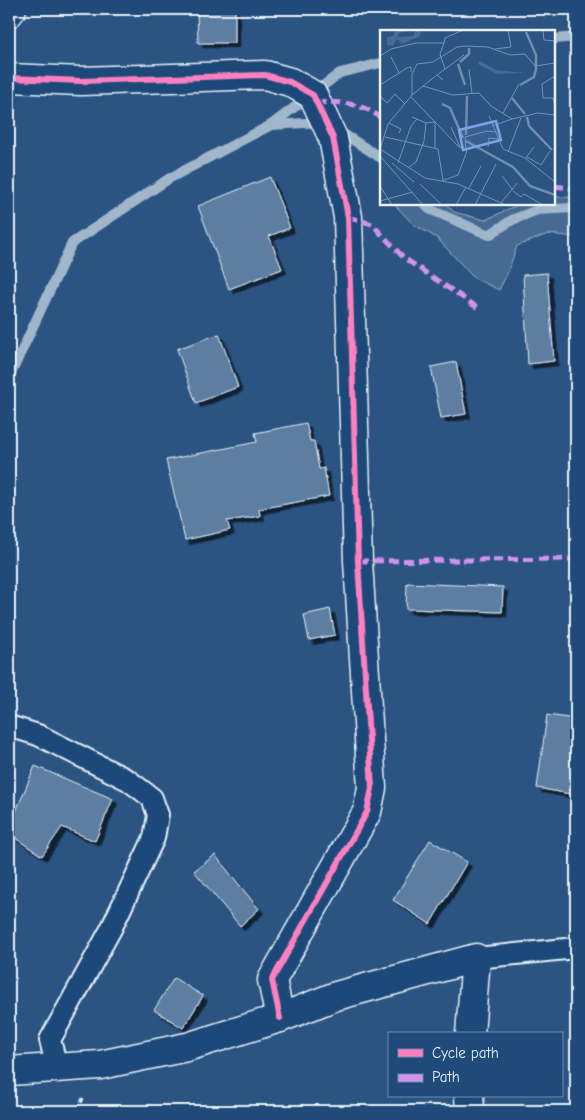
<svg xmlns="http://www.w3.org/2000/svg" width="585" height="1120" font-family="'Comic Neue',sans-serif">
<style>
.green{fill:#476b93;stroke:#98aec6}
.lines{fill:none;stroke-linecap:round;stroke-linejoin:round}
.stream{stroke:#a0b6cb;stroke-width:10}
.building{fill:#5d7da1;stroke:#e8f1f8;filter:url(#shadow)}
.lane-casing{stroke:#e8f1f8;stroke-width:24}
.street-casing{stroke:#e8f1f8;stroke-width:31}
.path{stroke:#e8f1f8;stroke-width:3;stroke-dasharray:5 4;stroke-linecap:butt}
.lane{stroke:#1f4a7a;stroke-width:20}
.street{stroke:#1f4a7a;stroke-width:28}
.quiet{stroke:#d193ec;stroke-width:5;stroke-dasharray:10 5;stroke-linecap:butt}
.cycleway-casing{stroke:#1f4a7a;stroke-width:9}
.cycleway{stroke:#ff80c0;stroke-width:6}
.inset-river{fill:none;stroke:#708ead;stroke-width:2.5}
.inset-road{fill:none;stroke:#7793b1;stroke-width:1}
.view{fill:#82a0e8;fill-opacity:0.15;stroke:#82a0e8;stroke-width:2.5}
.inset-edge{fill:none;stroke:#e8f1f8;stroke-width:2.5}
</style>
<defs>
<filter id="shadow"><feDropShadow dx="4.5" dy="4.5" stdDeviation="0" flood-color="#0009"/></filter>
</defs>
<rect width="100%" height="100%" fill="#2b5482"/>
<filter id="ink" filterUnits="userSpaceOnUse"><feTurbulence type="fractalNoise" baseFrequency=".02" numOctaves="2"/><feDisplacementMap in="SourceGraphic" scale="10" xChannelSelector="R" yChannelSelector="G"/><feConvolveMatrix kernelMatrix="1 2 1 2 8 2 1 2 1" color-interpolation-filters="sRGB"/></filter>
<g filter="url(#ink)">
<!-- green -->
<path class="green" d="M554 197H568L576 199V237L548 234 517 246 507 274 499 290 474 278 437 238 413 224 394 204H446L454 212 485 220 519 204H554Z"/>
<g class="lines">
<!-- stream -->
<g class="stream">
<path d="M554 39 576 37"/>
<path d="M271 125 323 122"/>
<path d="M336 129 381 158"/>
<path d="M425 204 429 209 489 235 512 220 537 210 573 208 576 210"/>
<path d="M9 378 72 243 170 178 271 125 340 73 381 63"/>
</g>
</g>
<!-- building -->
<g class="building">
<path d="M197 9H235V43H198Z"/>
<path d="M270 177 290 228 269 236 282 269 229 289 198 206Z"/>
<path d="M547 273 554 361 528 364 523 275Z"/>
<path d="M219 334 238 387 196 403 177 349Z"/>
<path d="M456 362 466 414 441 418 431 367Z"/>
<path d="M306 423 310 441H314L319 469 324 468 329 496 259 509 260 516 227 521 230 530 185 540 166 460 257 442 255 433Z"/>
<path d="M407 583 503 587 502 612 406 609Z"/>
<path d="M330 609 335 635 309 640 304 615Z"/>
<path d="M547 715 576 719V795L537 788Z"/>
<path d="M35 766 113 799 95 841 62 827 42 856 9 834V828Z"/>
<path d="M430 840 467 862 430 924 393 900Z"/>
<path d="M215 855 259 909 240 926 194 871Z"/>
<path d="M174 978 203 996 183 1028 154 1010Z"/>
</g>
<g class="lines">
<defs>
<g id="lane">
<path d="M9 726 38 735 128 780 152 798 158 815 154 838 111 929 50 1040 57 1068"/>
<path d="M476 958 576 948"/>
</g>
<g id="street">
<path d="M9 13 12 9"/>
<path d="M9 78 81 81 265 75 290 82 313 95 333 138 348 217 358 561 372 788 367 812 272 980 280 1018"/>
<path d="M9 1071 100 1065 187 1047 280 1018 336 996 476 958 470 1034"/>
<path d="M469 1096 470 1111"/>
</g>
</defs>
<!-- lane casing -->
<use href="#lane" class="lane-casing"/>
<!-- street casing -->
<use href="#street" class="street-casing"/>
<!-- path -->
<path class="path" d="M78 1111 83 1098"/>
<!-- lane -->
<use href="#lane" class="lane"/>
<!-- street -->
<use href="#street" class="street"/>
<!-- quiet -->
<g class="quiet">
<path d="M316 103C339 101 363 103 381 118"/>
<path d="M554 186 576 189"/>
<path d="M348 217 372 224 404 258 481 310"/>
<path d="M358 561 576 559"/>
</g>
<defs>
<path id="cycleway" d="M9 78 81 81 265 75 290 82 313 95 333 138 348 217 358 561 372 788 367 812 272 980 280 1018"/>
</defs>
<!-- cycleway casing -->
<use href="#cycleway" class="cycleway-casing"/>
<!-- cycleway -->
<use href="#cycleway" class="cycleway"/>
</g>
</g>
<!-- overview -->
<g transform="translate(380 30)">
<rect width="175" height="175" fill="#2b5482"/>
<path d="M15 0H33L19 3 18 7 33 6 35 1 42 0 40 6 22 14 17 9 13 16 7 15V7L13 6ZM100 31 116 40 146 43 117 44 98 34Z" fill="#476b93"/>
<path class="inset-river" d="M80 32 89 24V18M78 34 85 55M140 55 154 47 156 39V25L146 2M132 68 145 84M62 74 70 78 83 108M147 87 149 96 172 120M86 105 87 66M86 111 133 137 150 156 175 165"/>
<path class="inset-road" d="M163 1 164 10 175 11M64 13 65 8 83 0M115 19 131 17 128 0M0 26 11 19 36 13H64L60 24 65 39M11 27 19 43M89 39 92 64M57 45 84 25M175 46 162 54 163 68H173L175 77M0 55 27 38 31 37V42M43 56 73 65 99 63 111 76 132 89 158 83 175 85M32 65 57 45 63 50M0 66 7 73 15 64 25 74M31 67 78 116 87 121 78 145 62 151M123 83 139 54M109 86 123 119 145 128 175 152M32 87 46 93 56 92M9 93 21 99 19 103M55 93V119M112 96 132 89M71 97 80 117M5 107 58 119 63 150M108 117 109 108 119 109M0 119 8 94 32 65V44L37 34 53 32 77 17 86 16 108 17 130 25 145 24 155 36 175 33M0 119 45 148 78 154 126 175M86 120 85 107 107 101 115 102M128 122 141 88M0 126 43 175M147 127 161 135 170 121M145 129 154 117M12 133 34 152M18 133 31 96 37 89M28 138 36 132 44 111 46 93M122 146 133 160M40 154 62 175M0 156 12 175M89 158 101 136M133 161 141 167 144 164 163 175M0 171 33 162M121 173 137 153M76 175 86 157M95 175 116 134"/>
<path class="view" d="M116 91 121 110 83 120 79 100Z"/>
<rect width="175" height="175" class="inset-edge"/>
</g>
<!-- margin -->
<rect width="585" height="1120" fill="none" stroke="#1f4a7a" stroke-width="30"/>
<rect x="15" y="15" width="555" height="1090" fill="none" stroke="#e8f1f8" stroke-width="2" filter="url(#ink)"/>
<!-- legend -->
<rect x="388" y="1032" width="175" height="65" fill="#1f4a7a" stroke="#6f8dac"/>
<rect x="398" y="1049" width="25" height="8" fill="#ff80c0" stroke="#6f8dac"/>
<text x="432" y="1058" font-size="15" fill="#e8f1f8">Cycle path</text>
<rect x="398" y="1074" width="25" height="8" fill="#d193ec" stroke="#6f8dac"/>
<text x="432" y="1082" font-size="15" fill="#e8f1f8">Path</text>
</svg>
